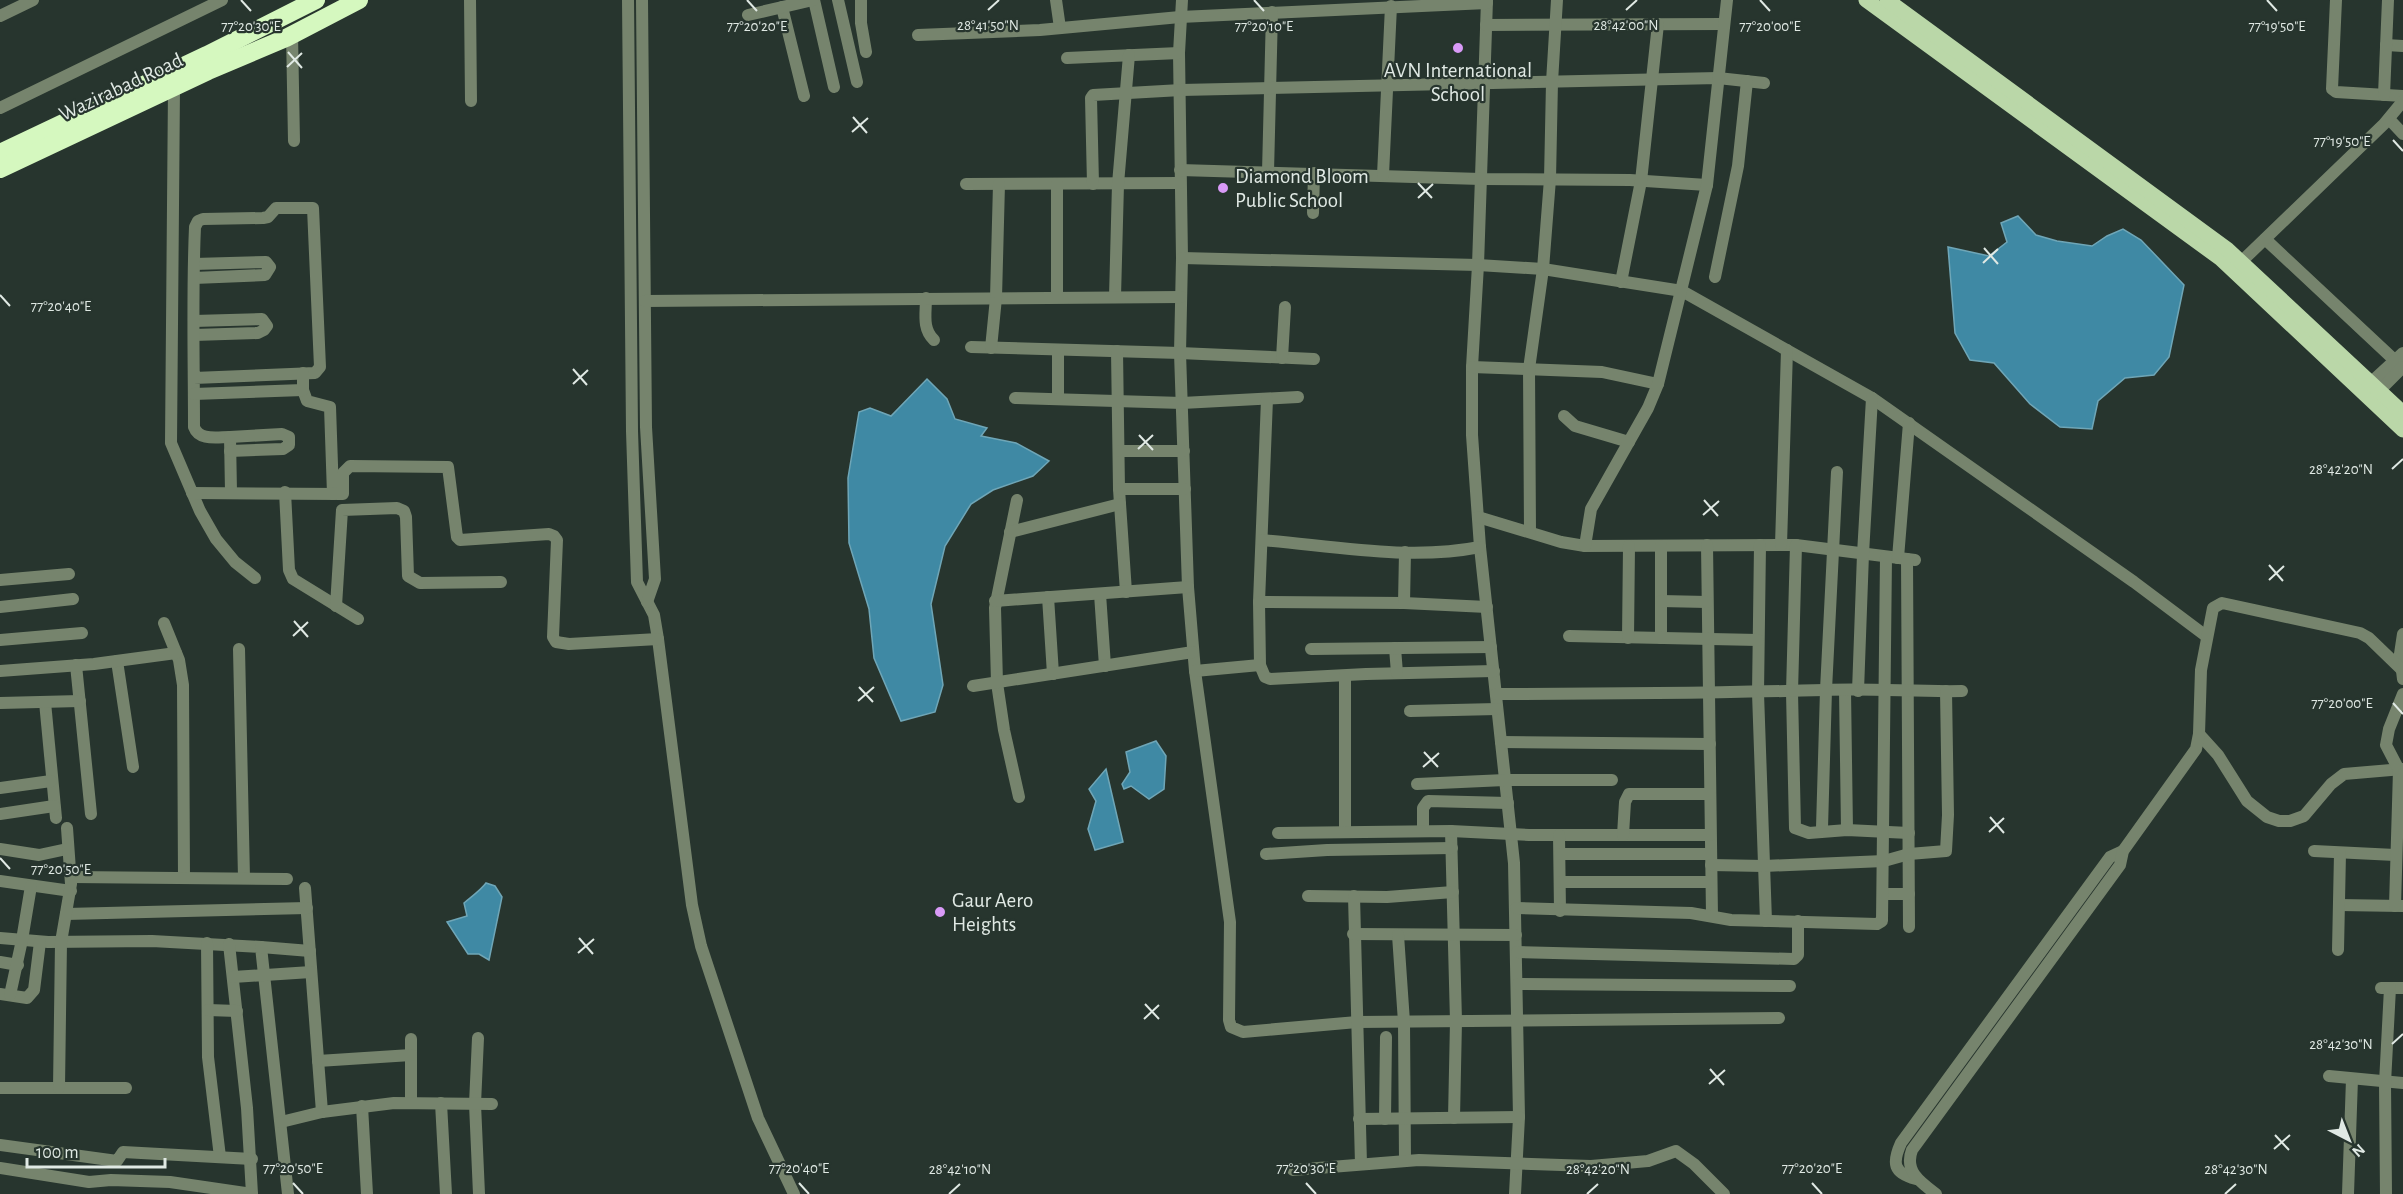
<svg xmlns="http://www.w3.org/2000/svg" width="2403" height="1194" font-family="'Alegreya Sans',sans-serif">
<style>
.water{fill:#3f89a4;stroke:#6fa6b7;stroke-width:1.5}
.lines{fill:none;stroke-linecap:round;stroke-linejoin:round}
.minor{stroke:#76846d;stroke-width:12}
.major{stroke:#bad7a8;stroke-width:15}
.highway{stroke:#d5f8bf;stroke-width:18}
.ticks{fill:none;stroke:#e0e9e4;stroke-width:2}
.poi-dot{fill:#d99af7;stroke:#27352e;stroke-width:2}
.labels{text-anchor:middle;dominant-baseline:central;stroke-width:4.5;stroke-linejoin:round;paint-order:stroke}
.poi-label{font-size:21px;fill:#e0e9e4;stroke:#27352e;text-anchor:start}
.street-label{font-size:21px;fill:#e0e9e4;stroke:#27352e}
.ticks-label{font-size:15px;text-anchor:middle;fill:#e0e9e4;stroke:#27352e;stroke-width:4.5;stroke-linejoin:round;paint-order:stroke}
</style>
<rect width="100%" height="100%" fill="#27352e"/>
<!-- water -->
<g class="water">
<path d="M2018 216 2036 235 2057 241 2092 246 2107 236 2123 229 2141 240 2184 285 2169 357 2154 375 2125 378 2098 401 2092 429 2060 427 2030 404 1994 363 1970 360 1955 333 1948 247 1989 256 2007 242 2001 223Z"/>
<path d="M927 379 947 399 955 419 987 428 981 436 1016 443 1049 461 1033 476 993 490 971 504 945 546 931 604 943 685 935 712 901 721 874 658 869 609 849 543 848 478 859 412 870 408 891 416Z"/>
<path d="M1156 741 1166 756 1164 789 1149 799 1131 786 1124 789 1122 784 1130 772 1126 752Z"/>
<path d="M1106 769 1123 842 1095 850 1088 829 1096 801 1089 789Z"/>
<path d="M486 883 495 886 502 897 489 960 479 954H468L447 922 467 916 464 903C471 897 481 890 486 883Z"/>
</g>
<g class="lines">
<!-- minor -->
<g class="minor">
<path d="M470 0 471 101"/>
<path d="M628 0 632 431 637 582 654 615 658 639 692 905 701 946 758 1118 794 1194"/>
<path d="M642 0 646 427 655 579 647 602"/>
<path d="M814 0 834 87"/>
<path d="M838 0 857 82"/>
<path d="M861 0V23L866 52"/>
<path d="M1056 0 1060 28"/>
<path d="M1182 0 1179 53 1182 258 1180 353 1188 587 1195 671 1230 922 1229 1020 1231 1027 1243 1032 1357 1022 1779 1018"/>
<path d="M1487 0 1478 265 1472 367V435L1480 547 1514 863 1519 1117 1515 1194"/>
<path d="M2336 0 2332 89 2336 92 2403 96"/>
<path d="M782 7 804 96"/>
<path d="M748 15 813 0"/>
<path d="M0 16 33 0"/>
<path d="M1486 25 1723 24"/>
<path d="M292 34 294 141"/>
<path d="M918 35 1040 30 1180 17 1487 3"/>
<path d="M2386 45 2403 46"/>
<path d="M1067 58 1179 53"/>
<path d="M174 87 171 443 200 511 216 539 235 562 255 578"/>
<path d="M2384 95 2388 0"/>
<path d="M0 108 222 0"/>
<path d="M2389 119 2403 134"/>
<path d="M1180 170 1481 179 1630 180 1707 185"/>
<path d="M1268 172 1272 12"/>
<path d="M1383 175 1391 6"/>
<path d="M966 184 1180 183"/>
<path d="M1057 184V297"/>
<path d="M1093 184 1091 98 1093 95 1181 90 1718 78 1764 83"/>
<path d="M1313 213 1314 173"/>
<path d="M2265 239 2403 368"/>
<path d="M1182 258 1478 265 1543 269 1682 291 1872 398 2134 582 2206 636"/>
<path d="M2242 261 2384 124 2403 101"/>
<path d="M1715 277 1738 166 1747 81"/>
<path d="M194 278 265 275 270 267 266 262 194 264"/>
<path d="M1621 282 1641 181 1658 24"/>
<path d="M1115 297 1118 184 1129 55"/>
<path d="M926 298C926 313 922 329 934 340"/>
<path d="M645 301 1181 297"/>
<path d="M194 321 262 319 267 326 264 330 258 333 194 335"/>
<path d="M971 347 1180 353 1314 359"/>
<path d="M991 348 996 298 999 184"/>
<path d="M1058 350V399"/>
<path d="M1117 351 1119 489 1126 592"/>
<path d="M1282 358 1285 307"/>
<path d="M1472 367 1602 372 1658 384"/>
<path d="M194 378 315 373 320 367 313 208H276L268 217 263 218 203 219 198 221 195 227C192 293 194 360 194 427 199 441 217 437 230 437L231 492"/>
<path d="M2365 388 2403 353"/>
<path d="M303 390 307 401 330 407 333 494"/>
<path d="M194 394 303 390V373"/>
<path d="M2374 396 2403 367"/>
<path d="M1015 398 1182 403 1298 397"/>
<path d="M1267 399 1259 602 1260 665 1265 677 1270 679 1366 674 1494 671"/>
<path d="M1564 416 1575 426 1629 442"/>
<path d="M230 437 282 434 289 437V445L283 449 230 451"/>
<path d="M1119 451H1184"/>
<path d="M1119 489H1185"/>
<path d="M285 492 289 570 293 579 358 619"/>
<path d="M192 493 343 494V473L350 466 448 467 457 537 460 540 549 534 554 536 557 540 553 637 556 642 569 644 658 639"/>
<path d="M1017 500 995 608 997 683 1004 730 1019 797"/>
<path d="M1478 517 1561 542 1585 546 1796 545 1915 560"/>
<path d="M1010 532 1120 504"/>
<path d="M1530 532 1529 369 1543 269 1550 179 1552 82 1557 0"/>
<path d="M1262 540C1333 546 1409 561 1480 547"/>
<path d="M1707 545 1712 916"/>
<path d="M1760 545 1758 693 1766 921"/>
<path d="M1781 545 1787 350"/>
<path d="M1796 545 1792 692 1795 828 1809 833 1847 830 1909 833"/>
<path d="M1585 546 1591 509 1648 408 1658 384 1707 185 1727 0"/>
<path d="M1661 546V638"/>
<path d="M1898 558 1909 423"/>
<path d="M1907 559 1909 927"/>
<path d="M0 580 69 574"/>
<path d="M1100 594 1105 666"/>
<path d="M1048 597 1053 674"/>
<path d="M995 601 1188 587"/>
<path d="M1661 601 1707 602"/>
<path d="M1259 602 1404 603 1487 607"/>
<path d="M1404 603 1405 552"/>
<path d="M336 606 342 510 397 508 404 511 406 517 408 576 420 583 501 582"/>
<path d="M0 607 73 599"/>
<path d="M164 623 179 660 183 685 184 878"/>
<path d="M2403 634 2400 654 2403 679"/>
<path d="M1569 636 1758 640"/>
<path d="M1628 638 1629 546"/>
<path d="M0 640 82 633"/>
<path d="M1395 648 1397 673"/>
<path d="M239 649 244 878"/>
<path d="M1311 649 1491 647"/>
<path d="M117 661 133 767"/>
<path d="M76 665 91 814"/>
<path d="M0 671 94 664 176 653"/>
<path d="M1195 671 1260 665"/>
<path d="M1345 676V832"/>
<path d="M973 686 1193 652"/>
<path d="M1845 690 1847 830"/>
<path d="M1858 691 1863 554 1872 398"/>
<path d="M1496 694C1606 694 1715 693 1825 690 1871 688 1916 692 1962 691"/>
<path d="M45 702 56 818"/>
<path d="M0 703 80 701"/>
<path d="M1410 711 1497 709"/>
<path d="M2199 734 2218 755 2247 801 2267 817 2279 821H2290L2304 816 2331 784 2344 774 2403 769"/>
<path d="M1501 742 1710 744"/>
<path d="M1417 784 1505 780H1612"/>
<path d="M0 788 51 781"/>
<path d="M0 814 54 806"/>
<path d="M1822 828 1826 690 1837 472"/>
<path d="M1423 831V808L1428 801 1508 803"/>
<path d="M1451 831 1456 1021 1454 1118"/>
<path d="M1278 833 1451 831 1529 835H1710"/>
<path d="M1559 835 1560 911"/>
<path d="M1623 835 1625 802 1629 794H1710"/>
<path d="M0 849 39 855 67 849"/>
<path d="M2314 851 2395 855"/>
<path d="M1266 854 1327 850 1452 848"/>
<path d="M1560 854H1711"/>
<path d="M1711 865 1764 866 1884 861 1909 854 1946 851 1948 815 1946 691"/>
<path d="M71 877 287 879"/>
<path d="M0 881 71 891"/>
<path d="M1560 882H1711"/>
<path d="M305 888 322 1112"/>
<path d="M1883 894H1909"/>
<path d="M1308 896 1387 897 1453 892"/>
<path d="M1354 896 1361 1164"/>
<path d="M2339 905 2402 906"/>
<path d="M2395 906 2399 770 2386 745 2389 729 2403 694"/>
<path d="M1516 908 1691 913 1731 920 1877 924 1882 921 1886 557"/>
<path d="M66 914 307 908"/>
<path d="M1353 934 1516 935"/>
<path d="M1398 935 1404 1022 1405 1161"/>
<path d="M0 938 48 942 152 941 261 947 288 1194"/>
<path d="M207 943 208 1057 220 1157"/>
<path d="M229 944 247 1108 252 1194"/>
<path d="M261 947 310 951"/>
<path d="M2338 950 2340 853"/>
<path d="M1517 952 1794 959 1798 955V921"/>
<path d="M0 962 18 965"/>
<path d="M233 977 311 972"/>
<path d="M1518 984 1790 986"/>
<path d="M2381 988H2403"/>
<path d="M0 994 27 998 34 990 40 942"/>
<path d="M10 995 22 940 31 886"/>
<path d="M208 1010 237 1011"/>
<path d="M478 1038 475 1104 479 1194"/>
<path d="M411 1039V1103"/>
<path d="M318 1061 411 1055"/>
<path d="M2329 1076 2403 1083"/>
<path d="M0 1088H126"/>
<path d="M59 1088 61 942 71 884 67 828"/>
<path d="M441 1103 446 1194"/>
<path d="M362 1106 367 1194"/>
<path d="M1359 1119 1519 1117"/>
<path d="M1385 1119 1386 1037"/>
<path d="M281 1122 322 1112 394 1103 492 1104"/>
<path d="M0 1145 117 1161 123 1152 252 1159"/>
<path d="M0 1168 89 1182 111 1180 170 1182 252 1194"/>
<path d="M1293 1170 1419 1160 1591 1166 1648 1161 1676 1151 1694 1164 1724 1194"/>
<path d="M1916 1179C1893 1173 1892 1163 1901 1143L2110 857 2123 851"/>
<path d="M1936 1194C1920 1182 1904 1171 1912 1150L2120 865 2123 851 2196 749 2199 734 2201 670 2213 608 2222 603 2360 633 2369 638 2401 669"/>
<path d="M2348 1194 2352 1079"/>
<path d="M2386 1194 2385 1083 2390 988"/>
</g>
<!-- major -->
<g class="major">
<path d="M1866 0 2221 259 2403 430"/>
<path d="M1887 0 2227 249 2403 413"/>
</g>
<!-- highway -->
<g class="highway">
<path d="M0 153 207 55 316 0"/>
<path d="M0 169 208 71 286 38 359 0"/>
</g>
</g>
<!-- ticks -->
<path class="ticks" d="M241 0 251 11M747 0 757 11M1254 0 1264 11M1760 0 1770 11M2267 0 2277 11M988 10 999 0M1626 10 1637 0M288 52 302 68M287 67 302 53M853 117 867 133M852 132 868 118M2393 140 2403 151M1418 183 1432 198M1418 198 1433 184M1984 248 1998 264M1983 263 1998 249M0 295 10 306M573 369 587 385M573 384 588 370M1139 435 1153 450M1138 449 1153 435M2392 469 2403 459M1704 500 1718 516M1703 515 1719 501M2269 565 2283 581M2269 580 2284 566M294 621 308 637M293 636 308 622M859 687 873 702M858 701 874 687M2393 703 2403 714M1424 752 1438 767M1423 767 1439 753M1990 817 2004 833M1989 832 2004 818M0 858 10 869M579 938 593 954M578 953 594 939M1145 1004 1159 1019M1144 1019 1159 1005M2392 1044 2403 1034M1710 1069 1724 1085M1709 1084 1725 1070M2275 1135 2289 1150M2274 1149 2290 1135M293 1183 303 1194M799 1183 809 1194M1306 1183 1316 1194M1812 1183 1822 1194M949 1194 960 1184M1587 1194 1598 1184M2225 1194 2236 1184"/>
<!-- markers -->
<g class="poi-dot">
<circle cx="1458" cy="48" r="6"/>
<circle cx="1223" cy="188" r="6"/>
<circle cx="940" cy="912" r="6"/>
</g>
<g class="labels">
<!-- poi labels -->
<g class="poi-label">
<text x="1458" y="70" text-anchor="middle">AVN International<tspan x="1458" dy="24">School</tspan></text>
<text x="1235" y="176">Diamond Bloom<tspan x="1235" dy="24">Public School</tspan></text>
<text x="952" y="900">Gaur Aero<tspan x="952" dy="24">Heights</tspan></text>
</g>
<!-- street labels -->
<g class="street-label">
<text transform="translate(121 87) rotate(-25)">Wazirabad Road</text>
</g>
</g>
<g class="ticks-label">
<text x="988" y="30">28°41'50"N</text>
<text x="1626" y="30">28°42'00"N</text>
<text x="251" y="31">77°20'30"E</text>
<text x="757" y="31">77°20'20"E</text>
<text x="1264" y="31">77°20'10"E</text>
<text x="1770" y="31">77°20'00"E</text>
<text x="2277" y="31">77°19'50"E</text>
<text x="2342" y="146">77°19'50"E</text>
<text x="61" y="311">77°20'40"E</text>
<text x="2341" y="474">28°42'20"N</text>
<text x="2342" y="708">77°20'00"E</text>
<text x="61" y="874">77°20'50"E</text>
<text x="2341" y="1049">28°42'30"N</text>
<text x="293" y="1173">77°20'50"E</text>
<text x="799" y="1173">77°20'40"E</text>
<text x="1306" y="1173">77°20'30"E</text>
<text x="1812" y="1173">77°20'20"E</text>
<text x="960" y="1174">28°42'10"N</text>
<text x="1598" y="1174">28°42'20"N</text>
<text x="2236" y="1174">28°42'30"N</text>
</g>
<!-- north arrow -->
<g transform="translate(2349 1140) rotate(138)" stroke="#27352e" stroke-width="4.5" paint-order="stroke">
<path d="M0-4.5L10 22L0 15L-10 22Z" fill="#e0e9e4"/>
<text y="-9" font-size="16" font-weight="bold" text-anchor="middle" fill="#e0e9e4">N</text>
</g>
<!-- scale -->
<path d="M27 1158v9h138v-9" fill="none" stroke="#e0e9e4" stroke-width="3"/>
<text x="36" y="1158" font-size="18" fill="#e0e9e4" stroke="#27352e" stroke-width="4.5" paint-order="stroke">100 m</text>
</svg>
